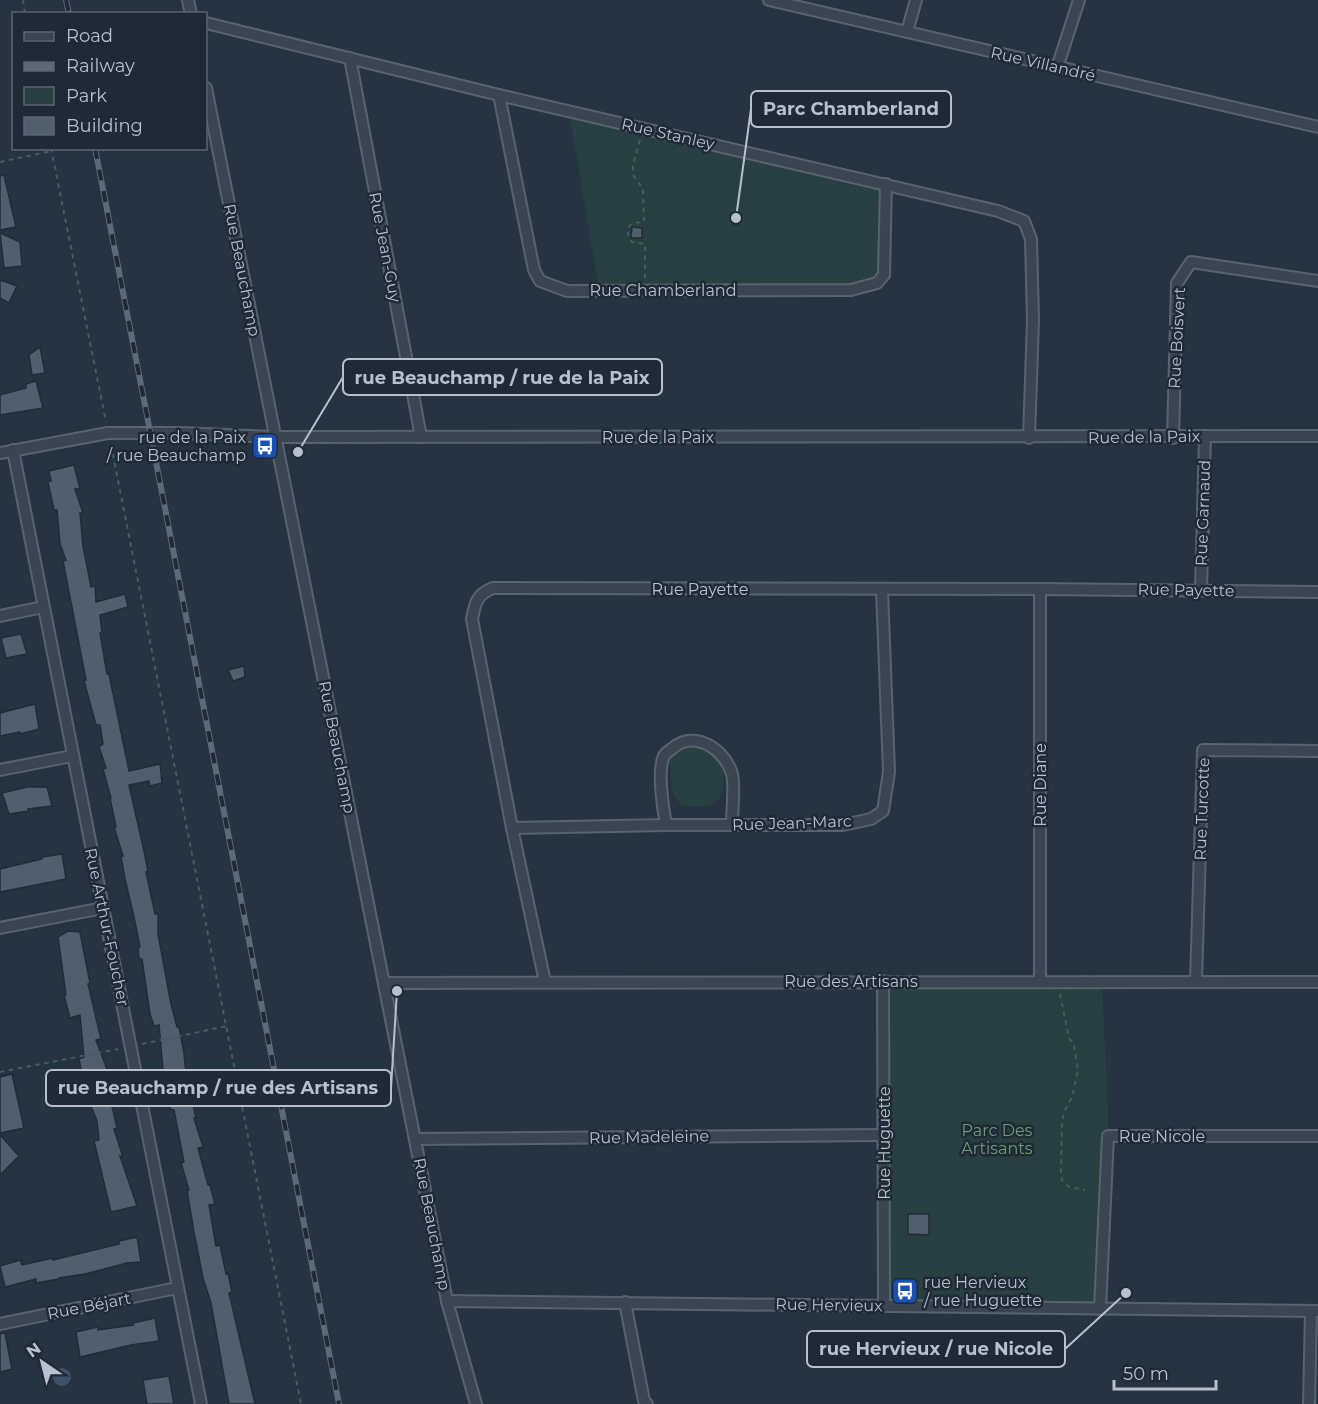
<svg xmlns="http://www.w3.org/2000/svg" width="1318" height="1404" font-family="Montserrat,sans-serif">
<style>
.green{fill:#284042}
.water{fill:#3c5269}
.building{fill:#515e6e;stroke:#212c38;stroke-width:1.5}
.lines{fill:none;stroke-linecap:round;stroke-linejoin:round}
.street-casing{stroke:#58636e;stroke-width:14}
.path{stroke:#475d5f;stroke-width:2;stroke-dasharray:4.5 4.5;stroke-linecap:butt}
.street{stroke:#3b4551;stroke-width:10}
.rail-casing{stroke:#5d6977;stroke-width:6}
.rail{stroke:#1f2a36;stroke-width:4;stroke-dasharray:11;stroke-linecap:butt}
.labels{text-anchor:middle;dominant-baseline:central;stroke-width:5;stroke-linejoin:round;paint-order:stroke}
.street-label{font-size:16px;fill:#b7c0cb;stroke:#1f2a36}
.poi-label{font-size:16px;fill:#b7c0cb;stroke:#1f2a36;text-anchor:end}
.park-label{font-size:16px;fill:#6f9b77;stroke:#1f2a36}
.leader{fill:none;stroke:#b7c0cb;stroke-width:2}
.callout-dot{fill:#b7c0cb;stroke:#1f2a36;stroke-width:2}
.callout{fill:#1f2a36;stroke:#b7c0cb;stroke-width:2}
.callout-label{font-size:18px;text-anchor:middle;font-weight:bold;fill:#b7c0cb}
</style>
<rect width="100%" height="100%" fill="#263341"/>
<!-- green -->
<g class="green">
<path d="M569 111 886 185 884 274 850 290H599Z"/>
<path d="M699 745 721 757C722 772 730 798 711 805 703 807 691 806 682 806L673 794 669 758 678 748Z"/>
<path d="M1102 981 1109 1138 1100 1310 884 1306 883 982Z"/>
</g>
<!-- water -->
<circle class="water" cx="62" cy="1377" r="9"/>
<!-- building -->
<g class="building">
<path d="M4 175 16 227 0 230V176Z"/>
<path d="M632 227 642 228V238H631Z"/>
<path d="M0 233 20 242 22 266 4 268Z"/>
<path d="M0 280 17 286 9 303 0 298Z"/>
<path d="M40 347 45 373 32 375 29 355Z"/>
<path d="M36 381 43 408 0 415V395L26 388V384Z"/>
<path d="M74 465 80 489H75L83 513H80L83 546 91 587 95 586 96 602 125 594 128 607 100 615 102 633H100L107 674H109L129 771 160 764 162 783 150 786 149 781 129 785 144 851 148 871 146 872 155 914 158 913V934L171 1004 177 1027H179L184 1053 188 1096 191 1095 196 1118H194L203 1147 198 1148 208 1185H210L215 1204 209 1205 216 1246 220 1245 226 1274 228 1273 232 1292 229 1293 255 1404H229L211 1303 203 1278 194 1232 187 1190H189L181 1163 184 1162 174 1110 170 1109 168 1091 165 1092 159 1025 154 1026 150 1014 142 959H139L138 948 140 947 134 917 125 879 121 856H123L114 827H116L110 798H111L103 769 106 768 99 747 103 744 100 725H96L84 681 86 680 63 561 66 560 60 544 57 510H54L48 482 51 481 49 471Z"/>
<path d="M21 634 27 654 6 658 1 638Z"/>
<path d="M244 666 245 677 233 681 228 670Z"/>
<path d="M35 704 39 729 20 734V732L0 736V713Z"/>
<path d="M27 787H47L52 806 28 809V811L9 814 2 793Z"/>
<path d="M62 854 66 879 0 892V869L42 859V857Z"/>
<path d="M68 931 80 932 90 983 88 984 101 1039 96 1040 108 1072 112 1106 117 1128 114 1129 123 1157 120 1156 137 1206 111 1212 94 1141 99 1140 97 1121 90 1104H88L79 1059 84 1057 80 1015 70 1018 64 995H66L58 937Z"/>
<path d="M12 1074 24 1128 0 1133V1077Z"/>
<path d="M0 1135 19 1156 0 1175Z"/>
<path d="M908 1214H929V1235L908 1234Z"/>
<path d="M137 1237 141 1262 127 1263 85 1274 59 1278V1279L36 1283V1279L5 1287 0 1266 20 1260 22 1265 53 1258V1260L119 1244V1241Z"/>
<path d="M155 1318 159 1341 131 1345 80 1357 76 1332 98 1327V1330L133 1325V1323Z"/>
<path d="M5 1333 12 1369 0 1372V1334Z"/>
<path d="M169 1376 174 1404H147L143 1380Z"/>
</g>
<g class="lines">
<defs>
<g id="street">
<path d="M188 0 191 14"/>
<path d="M769 0 1318 127"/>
<path d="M206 23 499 95 998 211 1024 221 1031 239 1033 320 1029 438"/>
<path d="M907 32 916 0"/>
<path d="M350 58 421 437"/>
<path d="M1057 68 1079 0"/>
<path d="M206 88 447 1301 476 1404"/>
<path d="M499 95 534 270 540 281 567 291 851 290 877 283 884 275 886 184"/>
<path d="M1173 438 1177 283 1191 262 1318 281"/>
<path d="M13 450 201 1404"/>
<path d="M0 453 108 433H181L274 437 1318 436"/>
<path d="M1201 590 1205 436"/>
<path d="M0 616 43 607"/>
<path d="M0 770 72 756"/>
<path d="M666 825C663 809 657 770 664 756 666 752 671 750 674 747 696 730 725 750 732 774 735 787 732 810 732 825"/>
<path d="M512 828 666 825H843L871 819 883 811 889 772 882 590"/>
<path d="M0 928 103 908"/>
<path d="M883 981 884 1306"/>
<path d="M1040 981V589"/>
<path d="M1196 981 1203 750 1318 751"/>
<path d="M545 982 512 828 472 619C475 603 477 594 493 588L1040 589 1318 592"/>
<path d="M384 983 1318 982"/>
<path d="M415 1139 883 1135"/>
<path d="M447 1301 1318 1311"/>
<path d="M625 1302 644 1401 647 1404"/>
<path d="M1100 1309 1108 1136H1318"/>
<path d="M0 1324 177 1288"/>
<path d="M1309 1404 1311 1311"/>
</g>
</defs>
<!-- street casing -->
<use href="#street" class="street-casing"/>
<!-- path -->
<g class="path">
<path d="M23 0 25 14"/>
<path d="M640 140 633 165V175L643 189 644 222 632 223C626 229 627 235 632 242L645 244V278"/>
<path d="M51 148 106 422"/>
<path d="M0 162 52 151"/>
<path d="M111 445 301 1404"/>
<path d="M1060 994 1069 1038 1074 1045 1078 1070 1072 1097 1064 1112 1062 1123 1061 1171 1062 1180 1069 1187 1085 1190"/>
<path d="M142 1044 227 1026"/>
<path d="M0 1072 118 1049"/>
</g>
<!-- street -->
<use href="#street" class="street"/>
<defs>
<g id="rail">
<path d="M66 0 69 14"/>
<path d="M95 148 339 1404"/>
</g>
</defs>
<!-- rail casing -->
<use href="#rail" class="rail-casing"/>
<!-- rail -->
<use href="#rail" class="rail"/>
</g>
<!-- icons -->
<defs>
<symbol id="bus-square" viewBox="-11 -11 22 22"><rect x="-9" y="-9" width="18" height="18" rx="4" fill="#1a4fb4" stroke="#1f2a36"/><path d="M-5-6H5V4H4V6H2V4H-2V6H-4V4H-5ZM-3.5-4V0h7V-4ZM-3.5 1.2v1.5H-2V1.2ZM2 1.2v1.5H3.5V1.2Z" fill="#fff"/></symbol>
</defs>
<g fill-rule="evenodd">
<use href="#bus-square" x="250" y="431" width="30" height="30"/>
<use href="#bus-square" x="890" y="1276" width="30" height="30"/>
</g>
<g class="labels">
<!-- street labels -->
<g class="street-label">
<text transform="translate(1043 64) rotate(13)">Rue Villandré</text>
<text transform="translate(668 134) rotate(13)">Rue Stanley</text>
<text transform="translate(385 247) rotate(79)">Rue Jean-Guy</text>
<text transform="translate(242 270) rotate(79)">Rue Beauchamp</text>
<text x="663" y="290">Rue Chamberland</text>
<text transform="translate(1177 338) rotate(-87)">Rue Boisvert</text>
<text x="658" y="437">Rue de la Paix</text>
<text transform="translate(1144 437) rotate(-1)">Rue de la Paix</text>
<text transform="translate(1203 513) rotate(-88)">Rue Garnaud</text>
<text x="700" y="589">Rue Payette</text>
<text transform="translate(1186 590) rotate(1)">Rue Payette</text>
<text transform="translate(337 747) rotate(79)">Rue Beauchamp</text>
<text transform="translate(1040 785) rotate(-90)">Rue Diane</text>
<text transform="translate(1202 809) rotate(-88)">Rue Turcotte</text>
<text transform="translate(792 823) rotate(-2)">Rue Jean-Marc</text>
<text transform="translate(107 927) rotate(78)">Rue Arthur-Foucher</text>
<text x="851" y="981">Rue des Artisans</text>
<text x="1162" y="1136">Rue Nicole</text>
<text transform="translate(649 1137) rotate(-1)">Rue Madeleine</text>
<text transform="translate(884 1143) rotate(-90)">Rue Huguette</text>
<text transform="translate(432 1224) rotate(79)">Rue Beauchamp</text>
<text transform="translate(829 1305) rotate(1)">Rue Hervieux</text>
<text transform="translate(89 1306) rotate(-11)">Rue Béjart</text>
</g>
<!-- poi labels -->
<g class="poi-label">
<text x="246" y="437">rue de la Paix<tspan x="246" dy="18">/ rue Beauchamp</tspan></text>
<text x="924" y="1282" text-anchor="start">rue Hervieux<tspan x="924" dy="18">/ rue Huguette</tspan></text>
</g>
<!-- park labels -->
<g class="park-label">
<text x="997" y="1130">Parc Des<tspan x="997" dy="18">Artisants</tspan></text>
</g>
</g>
<!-- callouts -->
<path class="leader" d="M736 218L751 109M298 452L343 377M397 991L391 1088M1126 1293L1065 1349"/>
<g class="callout-dot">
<circle cx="736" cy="218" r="6"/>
<circle cx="298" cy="452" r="6"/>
<circle cx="397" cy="991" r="6"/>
<circle cx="1126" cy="1293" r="6"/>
</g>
<g class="callout">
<rect x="751" y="91" width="200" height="36" rx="6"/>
<rect x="343" y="359" width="319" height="36" rx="6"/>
<rect x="46" y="1070" width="345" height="36" rx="6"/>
<rect x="807" y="1331" width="258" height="36" rx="6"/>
</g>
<g class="callout-label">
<text x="851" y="115">Parc Chamberland</text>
<text x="502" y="384">rue Beauchamp / rue de la Paix</text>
<text x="218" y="1094">rue Beauchamp / rue des Artisans</text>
<text x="936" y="1355">rue Hervieux / rue Nicole</text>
</g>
<!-- legend -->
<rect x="12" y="12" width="195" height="138" fill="#1f2a36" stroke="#5c6672" stroke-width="1.5"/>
<rect x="24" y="32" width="30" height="9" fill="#3b4551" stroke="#5c6672" stroke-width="1.5"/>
<text x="66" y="42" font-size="18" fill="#b7c0cb">Road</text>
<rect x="24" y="62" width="30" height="9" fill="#5d6977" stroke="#5c6672" stroke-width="1.5"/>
<text x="66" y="72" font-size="18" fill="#b7c0cb">Railway</text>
<rect x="24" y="87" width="30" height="18" fill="#284042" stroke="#5c6672" stroke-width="1.5"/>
<text x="66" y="102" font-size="18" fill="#b7c0cb">Park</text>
<rect x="24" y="117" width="30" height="18" fill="#515e6e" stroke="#5c6672" stroke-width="1.5"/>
<text x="66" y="132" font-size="18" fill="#b7c0cb">Building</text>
<!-- north arrow -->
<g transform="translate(42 1362) rotate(325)" stroke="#1f2a36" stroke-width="4.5" paint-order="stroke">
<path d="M0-4.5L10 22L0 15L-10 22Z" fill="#b7c0cb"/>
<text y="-9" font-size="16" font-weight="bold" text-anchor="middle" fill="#b7c0cb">N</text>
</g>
<!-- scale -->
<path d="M1114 1380v9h102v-9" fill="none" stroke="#b7c0cb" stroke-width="3"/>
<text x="1123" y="1380" font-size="18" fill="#b7c0cb" stroke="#1f2a36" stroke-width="4.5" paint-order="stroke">50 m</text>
</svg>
